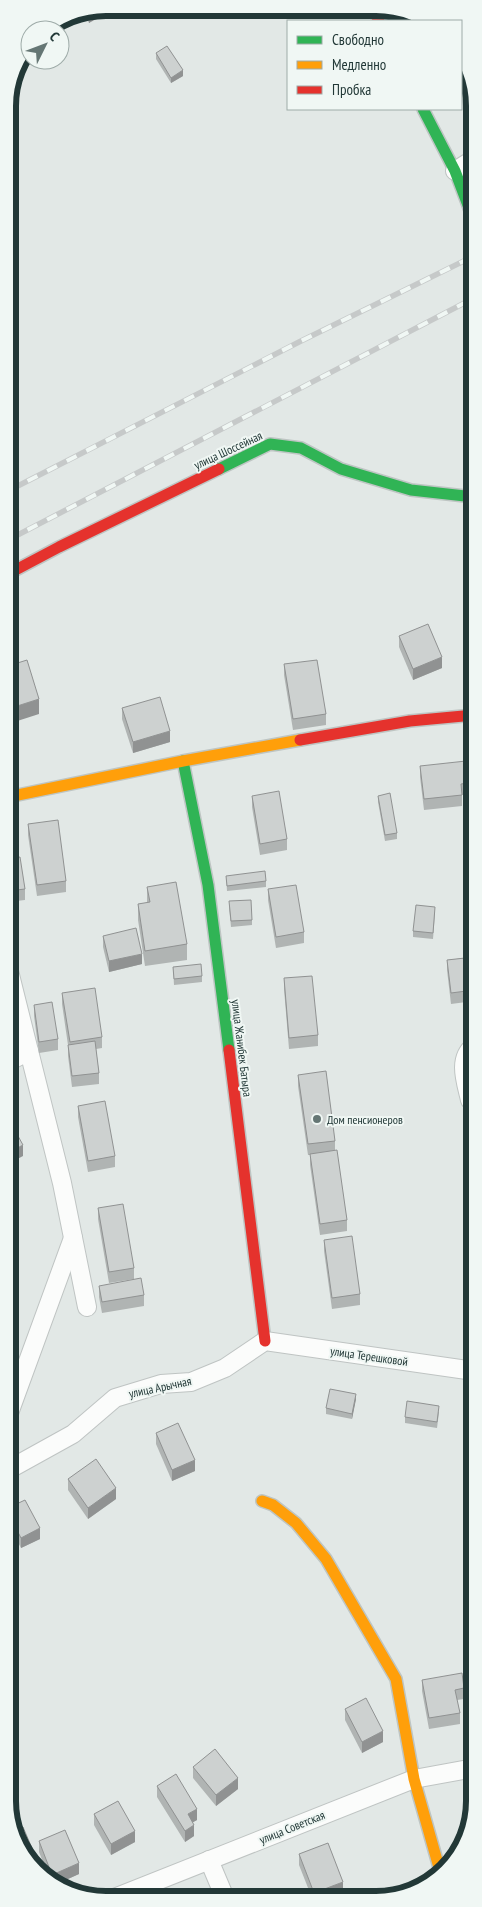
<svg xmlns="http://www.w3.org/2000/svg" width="482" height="1907" font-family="'PT Sans Narrow',sans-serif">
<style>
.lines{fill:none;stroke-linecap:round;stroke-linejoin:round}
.street-casing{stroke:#bfc4c3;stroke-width:20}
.fast-casing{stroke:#bec5c3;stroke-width:14}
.slow-casing{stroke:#bec5c3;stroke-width:14}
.jam-casing{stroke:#bec5c3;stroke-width:14}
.street{stroke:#fbfcfb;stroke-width:18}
.fast{stroke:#30b455;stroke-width:11}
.slow{stroke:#ff9f0a;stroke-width:11}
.jam{stroke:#e5322d;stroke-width:11}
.rail-casing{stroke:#c6c9c9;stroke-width:5.5}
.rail{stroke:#f0f7f4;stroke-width:4;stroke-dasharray:11;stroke-linecap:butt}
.wall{fill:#b0b4b3}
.shaded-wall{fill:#909292}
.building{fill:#cdd1d0;stroke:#909292}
.poi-dot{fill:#657674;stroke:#f0f7f4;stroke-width:2}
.labels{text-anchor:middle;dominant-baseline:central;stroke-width:4;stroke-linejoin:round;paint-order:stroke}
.street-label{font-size:12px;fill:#223837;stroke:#f0f7f4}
.poi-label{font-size:12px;fill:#223837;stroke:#f0f7f4;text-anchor:start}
.rim{fill:none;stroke:#223837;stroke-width:6}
</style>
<rect width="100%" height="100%" fill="#e2e8e6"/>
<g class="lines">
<defs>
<g id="street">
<path d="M455 171 474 159"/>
<path d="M8 967 62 1183 87 1307"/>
<path d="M8 1062 29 1051"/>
<path d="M470 1100C466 1082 457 1059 474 1046"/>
<path d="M8 1416 73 1238"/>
<path d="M8 1470 73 1434 115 1398 161 1384 191 1382 225 1368 265 1341 474 1371"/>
<path d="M209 1860 225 1898"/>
<path d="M114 1898 414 1779 474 1768"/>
</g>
<g id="fast">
<path d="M423 109 455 171 474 221"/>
<path d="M219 469 270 444 301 448 341 469 411 490 474 497"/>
<path d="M183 761 208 885 229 1050"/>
</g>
<g id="slow">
<path d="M8 797 183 761 300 740"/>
<path d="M262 1501 273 1505 296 1523 326 1559 396 1679 414 1779 440 1871"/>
</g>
<g id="jam">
<path d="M373 9 379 21"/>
<path d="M8 574 59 547 219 469"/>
<path d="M300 740 410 721 474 715"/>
<path d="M229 1050 265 1341"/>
</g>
</defs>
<!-- street casing -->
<use href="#street" class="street-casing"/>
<!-- fast casing -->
<use href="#fast" class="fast-casing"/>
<!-- slow casing -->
<use href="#slow" class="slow-casing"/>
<!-- jam casing -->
<use href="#jam" class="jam-casing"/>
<!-- street -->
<use href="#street" class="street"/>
<!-- fast -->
<use href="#fast" class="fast"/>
<!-- slow -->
<use href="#slow" class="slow"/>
<!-- jam -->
<use href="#jam" class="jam"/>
<defs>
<g id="rail">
<path d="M8 491 299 342 474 256"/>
<path d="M8 540 474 298"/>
</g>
</defs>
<!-- rail casing -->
<use href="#rail" class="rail-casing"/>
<!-- rail -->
<use href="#rail" class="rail"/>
</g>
<!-- wall -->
<g class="wall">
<path d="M106 8 89 23 83 12Z"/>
<path d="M188 8H201L192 14Z"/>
<path d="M156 53 183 76 171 83 156 59Z"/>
<path d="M399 636 442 668 413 680 399 647Z"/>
<path d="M284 664 326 714V725L293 730 284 675Z"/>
<path d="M122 708 170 742 133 753 122 719Z"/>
<path d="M420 766 468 783V794L462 795V806L424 810 420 777Z"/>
<path d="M252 796 287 839V850L260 855 252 807Z"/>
<path d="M378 796 397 833V839L385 841 378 802Z"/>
<path d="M28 824 66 881V892L37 896 28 835Z"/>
<path d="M8 859 25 889V900L8 902Z"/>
<path d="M226 876 266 881V887L227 891Z"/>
<path d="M147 887 187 944V960L145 966 138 920V904L147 903Z"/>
<path d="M268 889 304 932V943L276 948 268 900Z"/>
<path d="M229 907 252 920V925L231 927Z"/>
<path d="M435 913 433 939 413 937V931Z"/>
<path d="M103 936 142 964 109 972 103 947Z"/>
<path d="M474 957V1001L451 1004 447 970V960Z"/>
<path d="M173 967 202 976V982L174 985Z"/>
<path d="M284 978 318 1035V1046L289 1049 284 989Z"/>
<path d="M62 993 102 1037V1048L96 1049 99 1073V1084L72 1087 68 1056V1045L62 1004Z"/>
<path d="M34 1005 58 1039V1050L39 1053 34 1016Z"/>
<path d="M298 1075 335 1141V1150L347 1220V1231L320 1235 310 1165V1155H308L298 1086Z"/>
<path d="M78 1106 115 1156V1167L88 1172 78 1117Z"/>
<path d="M98 1208 134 1268V1279L109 1283 98 1219Z"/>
<path d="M324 1240 360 1294V1305L332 1309 324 1251Z"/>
<path d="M99 1286 144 1295V1306L102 1313 99 1297Z"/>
<path d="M356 1399 352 1419 326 1414V1408Z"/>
<path d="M439 1412 437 1428 405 1423V1417Z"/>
<path d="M156 1433 195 1471 172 1481 156 1444Z"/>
<path d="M68 1479 116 1499 88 1519 68 1490Z"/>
<path d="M8 1508 40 1539 21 1548 8 1524Z"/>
<path d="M422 1680 464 1688V1699L457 1700 460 1713V1724L429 1729 422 1691Z"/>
<path d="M345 1709 383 1742 362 1753 345 1720Z"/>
<path d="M193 1767 238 1789 216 1806 193 1778Z"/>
<path d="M157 1786 197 1820 193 1822 194 1836 185 1842 157 1797Z"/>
<path d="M94 1814 135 1842 111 1855 94 1825Z"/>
<path d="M39 1841 79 1874 59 1883 49 1877 39 1852Z"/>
<path d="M299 1854 343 1893 329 1898H312L299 1865Z"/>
</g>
<!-- shaded-wall -->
<g class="shaded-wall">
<path d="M106 8H116L89 23V12L93 10Z"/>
<path d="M192 8H201L192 14Z"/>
<path d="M183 70V76L171 83V78Z"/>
<path d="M442 657V668L413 680V669Z"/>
<path d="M39 699V714L8 724V709Z"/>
<path d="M170 731V742L133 753V742Z"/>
<path d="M142 954V964L109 972V961Z"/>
<path d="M23 1145V1156L8 1164V1153Z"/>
<path d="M356 1394V1399L352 1419V1414Z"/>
<path d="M195 1460V1471L172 1481V1470Z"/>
<path d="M116 1488V1499L88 1519V1508Z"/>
<path d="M40 1528V1539L21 1548V1538Z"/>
<path d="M383 1731V1742L362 1753V1742Z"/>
<path d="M238 1778V1789L216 1806V1795Z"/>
<path d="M197 1809V1820L188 1825V1814Z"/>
<path d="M194 1825V1836L185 1842V1831Z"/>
<path d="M135 1831V1842L111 1855V1844Z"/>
<path d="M79 1863V1874L59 1883 52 1879V1875Z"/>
<path d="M343 1882V1893L329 1898H314V1893Z"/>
</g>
<!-- building -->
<g class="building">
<path d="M167 46 183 70 171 78 156 53Z"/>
<path d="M428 624 442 657 413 669 399 636Z"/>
<path d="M27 660 39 699 8 709V666Z"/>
<path d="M317 660 326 714 293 719 284 664Z"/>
<path d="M160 697 170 731 133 742 122 708Z"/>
<path d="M466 761 468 783 461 784 462 795 424 799 420 766Z"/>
<path d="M279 791 287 839 260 844 252 796Z"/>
<path d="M390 793 397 833 385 835 378 796Z"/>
<path d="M58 820 66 881 37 885 28 824Z"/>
<path d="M20 857 25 889 8 891V859Z"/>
<path d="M265 871 266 881 227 886 226 876Z"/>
<path d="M176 882 187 944 145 951 138 904 150 902 147 887Z"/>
<path d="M296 885 304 932 276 937 268 889Z"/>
<path d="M251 900 252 920 231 921 229 901Z"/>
<path d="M416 905 435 907 433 933 413 931Z"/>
<path d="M136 928 142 954 109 961 103 936Z"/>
<path d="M474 957V990L451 993 447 960Z"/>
<path d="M201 964 202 976 174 979 173 967Z"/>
<path d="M312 976 318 1035 289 1038 284 978Z"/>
<path d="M95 988 102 1037 70 1042 62 993Z"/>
<path d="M52 1002 58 1039 39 1042 34 1005Z"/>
<path d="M95 1041 99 1073 72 1076 68 1045Z"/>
<path d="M326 1071 335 1141 308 1144 298 1075Z"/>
<path d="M105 1101 115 1156 88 1161 78 1106Z"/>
<path d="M8 1118 23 1145 8 1153Z"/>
<path d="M337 1150 347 1220 320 1224 310 1154Z"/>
<path d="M123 1204 134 1268 109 1272 98 1208Z"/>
<path d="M352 1236 360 1294 332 1298 324 1240Z"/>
<path d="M141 1278 144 1295 102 1302 99 1286Z"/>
<path d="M330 1389 356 1394 352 1414 326 1408Z"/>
<path d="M407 1401 439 1406 437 1422 405 1417Z"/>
<path d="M178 1423 195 1460 172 1470 156 1433Z"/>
<path d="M96 1459 116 1488 88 1508 68 1479Z"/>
<path d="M25 1500 40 1528 21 1538 8 1513V1508Z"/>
<path d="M462 1673 464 1688 455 1690 460 1713 429 1718 422 1680Z"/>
<path d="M366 1698 383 1731 362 1742 345 1709Z"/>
<path d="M215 1749 238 1778 216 1795 193 1767Z"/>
<path d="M176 1774 197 1809 188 1814 194 1825 185 1831 157 1786Z"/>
<path d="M118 1801 135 1831 111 1844 94 1814Z"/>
<path d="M23 1827 42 1872H40L36 1870 16 1830Z"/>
<path d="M65 1830 79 1863 52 1875 39 1841Z"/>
<path d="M328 1843 343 1882 314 1893 299 1854Z"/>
</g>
<!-- markers -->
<circle class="poi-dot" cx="317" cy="1119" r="5"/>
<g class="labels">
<!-- street labels -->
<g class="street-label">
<text transform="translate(228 450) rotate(-25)">улица Шоссейная</text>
<text transform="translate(242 1048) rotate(83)">улица Жанибек Батыра</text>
<text transform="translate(369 1356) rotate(8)">улица Терешковой</text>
<text transform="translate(160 1387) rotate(-12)">улица Арычная</text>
<text transform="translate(292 1827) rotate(-22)">улица Советская</text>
</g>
<!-- poi labels -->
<g class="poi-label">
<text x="327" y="1119">Дом пенсионеров</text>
</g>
</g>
<!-- crop -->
<path d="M0 0H482V1907H0ZM106 16H376A90 90 0 0 1 466 106V1801A90 90 0 0 1 376 1891H106A90 90 0 0 1 16 1801V106A90 90 0 0 1 106 16Z" fill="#f0f7f4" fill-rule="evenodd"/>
<path class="rim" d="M106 16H376A90 90 0 0 1 466 106V1801A90 90 0 0 1 376 1891H106A90 90 0 0 1 16 1801V106A90 90 0 0 1 106 16Z"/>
<!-- legend -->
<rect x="287" y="20" width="175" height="90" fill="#f0f7f4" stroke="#9eaba8"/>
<rect x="297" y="36" width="25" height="8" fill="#30b455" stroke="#9eaba8"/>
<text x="332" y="45" font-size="15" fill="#223837">Свободно</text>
<rect x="297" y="61" width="25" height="8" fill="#ff9f0a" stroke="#9eaba8"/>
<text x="332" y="70" font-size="15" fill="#223837">Медленно</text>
<rect x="297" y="86" width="25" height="8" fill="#e5322d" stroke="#9eaba8"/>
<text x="332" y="95" font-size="15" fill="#223837">Пробка</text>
<!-- north arrow -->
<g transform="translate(45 45) rotate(48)"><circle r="24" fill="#f0f7f4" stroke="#9eaba8"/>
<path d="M0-4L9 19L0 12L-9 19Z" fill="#657674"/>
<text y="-8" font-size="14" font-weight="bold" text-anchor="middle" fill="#223837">С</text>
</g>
</svg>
